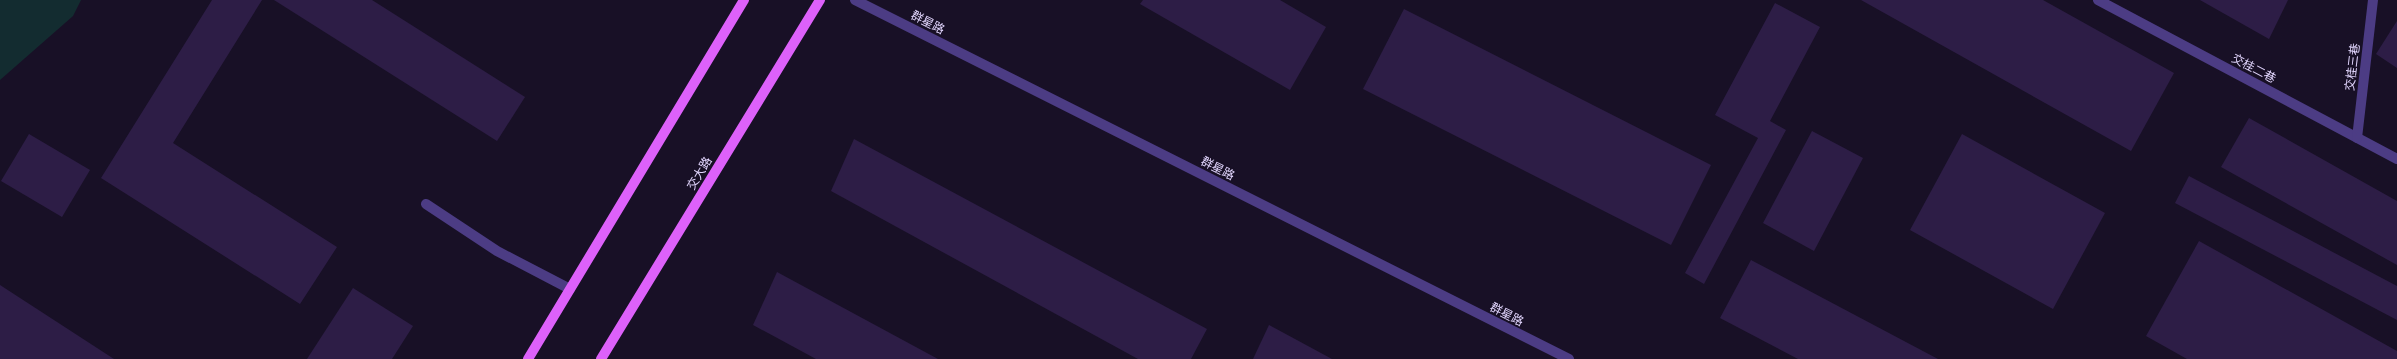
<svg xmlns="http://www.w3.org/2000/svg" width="2397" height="359" font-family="'Noto Sans','Noto Sans SC',sans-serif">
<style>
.green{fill:#132c30}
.building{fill:#2d1d46}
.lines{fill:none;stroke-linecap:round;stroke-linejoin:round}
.minor{stroke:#4c3c84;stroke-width:10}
.major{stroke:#dd61fa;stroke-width:10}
.labels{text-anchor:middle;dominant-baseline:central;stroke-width:3;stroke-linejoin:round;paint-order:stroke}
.street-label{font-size:12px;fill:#e2d6fe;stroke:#181026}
</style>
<rect width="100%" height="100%" fill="#181026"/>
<!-- green -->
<path class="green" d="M0 0H81L73 16 0 80Z"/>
<!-- building -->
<g class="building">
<path d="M212 0H262L173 143 337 247 300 304 101 178Z"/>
<path d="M274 0H372L525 97 497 141Z"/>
<path d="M1143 0H1280L1326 27 1290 90 1140 4Z"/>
<path d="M1861 0H2043L2174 73 2131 151Z"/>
<path d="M2200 0H2288L2269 39Z"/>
<path d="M1775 3 1820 27 1770 121 1786 130 1704 284 1685 273 1758 138 1715 115Z"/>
<path d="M1404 9 1711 165 1671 245 1363 89Z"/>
<path d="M2397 21V68L2376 54Z"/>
<path d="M2249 118 2397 201V265L2221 167Z"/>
<path d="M1812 131 1863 158 1814 251 1763 223Z"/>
<path d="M29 134 90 170 62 217 1 181Z"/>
<path d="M1962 134 2105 213 2053 309 1910 230Z"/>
<path d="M854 139 1207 329 1191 359H1138L831 191Z"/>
<path d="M2189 176 2397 286V320L2175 203Z"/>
<path d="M2199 241 2397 351V359H2187L2146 336Z"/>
<path d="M1751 260 1938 359H1798L1720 318Z"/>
<path d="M777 272 938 359H816L753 325Z"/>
<path d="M0 285 114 359H0Z"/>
<path d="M353 288 413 326 392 359H307Z"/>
<path d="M1269 325 1332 359H1253Z"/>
</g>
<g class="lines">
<!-- minor -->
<g class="minor">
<path d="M855 0 1569 359"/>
<path d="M2098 0 2397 159"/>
<path d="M2357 138 2373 0"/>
<path d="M426 204 497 251 570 289"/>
</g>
<!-- major -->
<g class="major">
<path d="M528 359 744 0"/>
<path d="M601 359 820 0"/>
</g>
</g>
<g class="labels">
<!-- street labels -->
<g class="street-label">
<text transform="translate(928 22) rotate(27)">群星路</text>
<text transform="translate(2352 67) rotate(-83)">交桂三巷</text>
<text transform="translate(2254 68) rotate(28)">交桂二巷</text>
<text transform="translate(1218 168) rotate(27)">群星路</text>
<text transform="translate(699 173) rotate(-59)">交大路</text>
<text transform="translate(1507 314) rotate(27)">群星路</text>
</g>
</g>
</svg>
